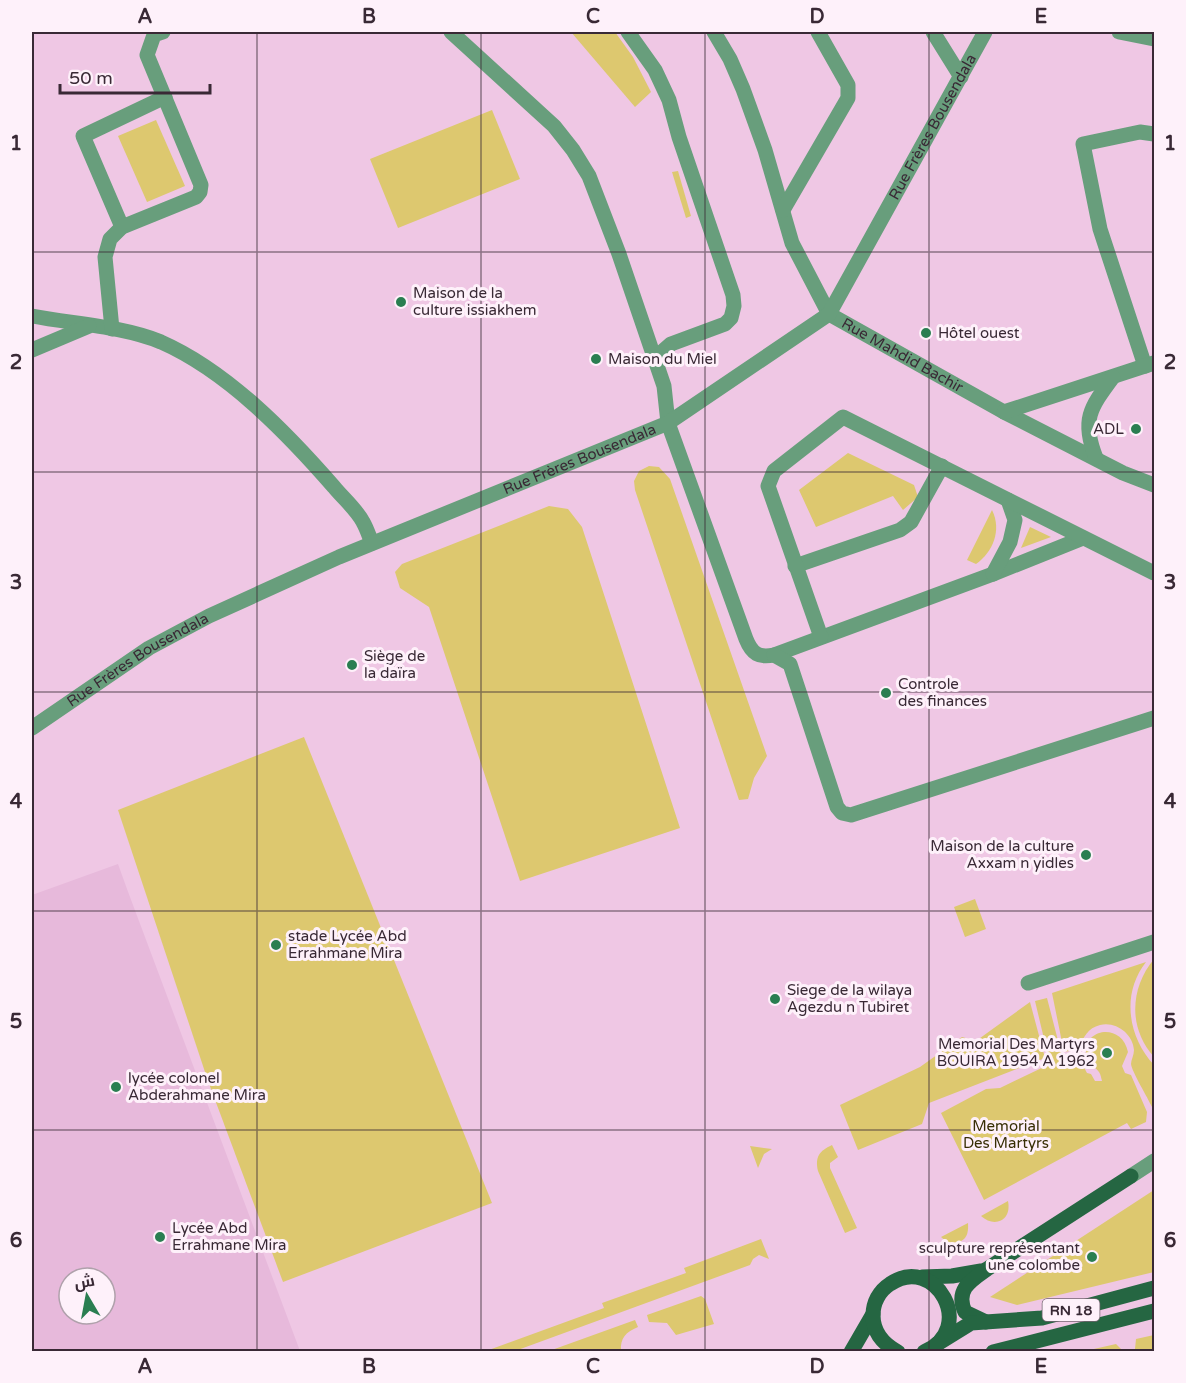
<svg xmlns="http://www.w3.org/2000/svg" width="1186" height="1383" font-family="'Varela Round',Cairo,sans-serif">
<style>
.built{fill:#e7b9db;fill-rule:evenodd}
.green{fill:#ddc86f}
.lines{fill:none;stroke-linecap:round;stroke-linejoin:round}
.minor{stroke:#689e7c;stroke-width:15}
.primary{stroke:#256642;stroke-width:15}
.grid{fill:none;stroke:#392935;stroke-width:1.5;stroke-opacity:0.55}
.poi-dot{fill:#2a7e51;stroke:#fef1fa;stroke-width:2}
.labels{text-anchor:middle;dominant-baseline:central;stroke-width:6;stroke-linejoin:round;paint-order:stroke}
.shield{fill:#fef1fa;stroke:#746570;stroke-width:1.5}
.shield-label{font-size:14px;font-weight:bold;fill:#392935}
.street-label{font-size:15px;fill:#392935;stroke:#fef1fa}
.poi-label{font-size:15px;fill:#392935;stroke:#fef1fa;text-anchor:start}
.park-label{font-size:15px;fill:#372e05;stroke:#fef1fa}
.neatline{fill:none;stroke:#392935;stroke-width:2}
.grid-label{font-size:20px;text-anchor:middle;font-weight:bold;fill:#392935}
</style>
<rect width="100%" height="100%" fill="#efc7e4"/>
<!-- built -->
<path class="built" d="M118 864 127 889 300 1351H32V895ZM69 1278H105V1314H69Z"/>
<!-- green -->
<g class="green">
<path d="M571 32H615L633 57 651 92 635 107Z"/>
<path d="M492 110 520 179 398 228 370 159Z"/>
<path d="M156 120 185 186 147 202 118 136Z"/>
<path d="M678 171 691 216 686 218 672 172Z"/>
<path d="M848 453 914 485 918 497 903 510 893 496 816 527 799 490Z"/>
<path d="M649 466 659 467 670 479 767 756 754 778 748 799 739 800 635 490 634 481 639 471Z"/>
<path d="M549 506 568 509 582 527 680 828 520 881 429 607 400 588 395 572 402 564Z"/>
<path d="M992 510C1002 530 993 552 976 564L967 560Z"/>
<path d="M1030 527 1051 537 1021 548Z"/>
<path d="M304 737 492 1203 283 1282 208 1081 118 810Z"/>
<path d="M975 899 986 929 965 937 954 907Z"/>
<path d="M1154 959V1057C1128 1028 1130 988 1154 959Z"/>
<path d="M1146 962C1121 994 1128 1037 1154 1065V1106L1152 1107C1148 1098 1132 1072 1131 1064 1131 1060 1134 1055 1134 1050 1133 1034 1116 1021 1100 1025 1088 1028 1083 1037 1079 1049L1064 1052 1052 993Z"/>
<path d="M1047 998 1062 1056 1071 1062 1079 1058 1087 1073 1091 1074 1095 1081H1102C1101 1078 1101 1075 1099 1072 1094 1065 1087 1065 1086 1054 1083 1028 1122 1022 1128 1052L1122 1066 1125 1073 1131 1075 1147 1112 1146 1122 1131 1129 1127 1123 984 1200 941 1113 986 1089 1000 1088 1050 1064 1035 1001Z"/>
<path d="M1030 1002 1045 1058 929 1103 922 1124 858 1150 840 1105 920 1067 962 1037 976 1041Z"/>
<path d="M832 1145 838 1157 830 1163V1168L857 1228 845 1233 818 1171C815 1157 819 1151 832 1145Z"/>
<path d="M750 1146 772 1149 764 1154 758 1168Z"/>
<path d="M1154 1190V1272L1017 1305 990 1297Z"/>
<path d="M1008 1201C1012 1221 994 1228 981 1216Z"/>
<path d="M968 1223C969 1239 963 1243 948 1243L941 1237Z"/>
<path d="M761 1239 769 1259 759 1255 753 1259 750 1265 515 1351H486L604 1308 602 1303 686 1273 684 1268Z"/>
<path d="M701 1296 705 1299 714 1324 676 1335 667 1323 649 1322 647 1315Z"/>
<path d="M635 1320 638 1327C626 1332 620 1338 621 1351H549Z"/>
<path d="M1154 1335V1351H1131L1135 1349 1136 1339Z"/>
<path d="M1116 1344 1123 1351H1085Z"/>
</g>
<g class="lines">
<!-- minor -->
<g class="minor">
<path d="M451 32 554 126 573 150 589 176 619 254 664 386 668 423 746 639C752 654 759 658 774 655L993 574 1083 538"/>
<path d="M628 32 655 70 669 100 679 137 733 295 734 306 731 318 725 324 671 344 663 351 656 362"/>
<path id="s1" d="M714 32 730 59 743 89 765 150 792 243 829 314 1004 412 1123 473 1154 485"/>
<path d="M933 32 961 77"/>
<path d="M1119 32 1154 39"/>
<path d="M783 210 848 98V85L818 32"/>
<path d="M122 227 83 136 165 97"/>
<path d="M32 316C73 324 122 326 161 342 227 371 287 433 334 487 343 498 357 510 363 522 367 529 369 536 372 543"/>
<path d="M112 329 105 257 110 239 122 227 196 197 200 192 201 185 147 55 154 35 163 32"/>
<path d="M32 350 89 326"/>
<path d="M1145 366 1100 229 1083 144 1140 132 1154 134"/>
<path d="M1004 412 1154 363"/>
<path d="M1096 458C1081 420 1090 408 1113 377"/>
<path d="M795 566 900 530 911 522 942 466"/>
<path d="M993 574 1010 542 1015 520 1008 500"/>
<path d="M821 637 768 486 774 471 843 417 1154 573"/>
<path d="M774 655 790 664 837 807 842 813 851 815 1154 718"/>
<path id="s2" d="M32 728 149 648 209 616 339 557 668 423 829 314 985 32"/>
<path d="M1028 983 1154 942"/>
<path d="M1131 1176 1154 1161"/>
</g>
<!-- primary -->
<g class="primary">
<path d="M922 1277 952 1276 981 1271"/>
<path d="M986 1322 965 1312C955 1290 970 1281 987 1269L1131 1176"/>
<path d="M937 1344 971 1323 1042 1318 1154 1288"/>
<path d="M851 1352 873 1314"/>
<path d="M898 1352C883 1344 873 1332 873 1315 873 1303 879 1291 890 1284 935 1253 978 1329 924 1352"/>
<path d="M993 1352 1154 1311"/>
</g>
</g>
<!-- grid -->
<path class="grid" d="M257 32V1352M481 32V1352M705 32V1352M929 32V1352M32 252H1154M32 472H1154M32 692H1154M32 911H1154M32 1130H1154"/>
<!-- markers -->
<g class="poi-dot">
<circle cx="401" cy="302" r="6"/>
<circle cx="926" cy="333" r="6"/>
<circle cx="596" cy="359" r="6"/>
<circle cx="1136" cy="429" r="6"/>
<circle cx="352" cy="665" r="6"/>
<circle cx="886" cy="693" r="6"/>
<circle cx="1086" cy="855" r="6"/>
<circle cx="276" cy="945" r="6"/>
<circle cx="775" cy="999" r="6"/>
<circle cx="1107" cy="1053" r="6"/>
<circle cx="116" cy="1087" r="6"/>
<circle cx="160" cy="1237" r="6"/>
<circle cx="1092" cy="1257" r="6"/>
</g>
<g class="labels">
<!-- shield labels -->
<rect class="shield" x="1042.5" y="1299" width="57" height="22" rx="4.5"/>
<g class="shield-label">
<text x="1071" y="1310">RN 18</text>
</g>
<!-- street labels -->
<g class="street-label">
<text stroke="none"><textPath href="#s2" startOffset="1116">Rue Frères Bousendala</textPath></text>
<text stroke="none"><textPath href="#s1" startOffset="390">Rue Mahdid Bachir</textPath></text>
<text stroke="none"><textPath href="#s2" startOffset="612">Rue Frères Bousendala</textPath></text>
<text stroke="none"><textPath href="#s2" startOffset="126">Rue Frères Bousendala</textPath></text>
</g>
<!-- poi labels -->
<g class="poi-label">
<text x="413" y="293">Maison de la<tspan x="413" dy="17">culture issiakhem</tspan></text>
<text x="938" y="333">Hôtel ouest</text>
<text x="608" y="359">Maison du Miel</text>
<text x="1124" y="429" text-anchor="end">ADL</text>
<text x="364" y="656">Siège de<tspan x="364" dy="17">la daïra</tspan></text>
<text x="898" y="684">Controle<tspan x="898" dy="17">des finances</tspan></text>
<text x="1074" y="846" text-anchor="end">Maison de la culture<tspan x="1074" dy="17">Axxam n yidles</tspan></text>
<text x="288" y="936">stade Lycée Abd<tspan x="288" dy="17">Errahmane Mira</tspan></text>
<text x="787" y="990">Siege de la wilaya<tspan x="787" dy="17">Agezdu n Tubiret</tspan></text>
<text x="1095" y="1044" text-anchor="end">Memorial Des Martyrs<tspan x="1095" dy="17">BOUIRA 1954 A 1962</tspan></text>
<text x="128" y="1078">lycée colonel<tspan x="128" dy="17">Abderahmane Mira</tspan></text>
<text x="172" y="1228">Lycée Abd<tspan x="172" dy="17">Errahmane Mira</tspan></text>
<text x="1080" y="1248" text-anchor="end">sculpture représentant<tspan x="1080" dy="17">une colombe</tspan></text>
</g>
<!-- park labels -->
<g class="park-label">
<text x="1006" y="1126">Memorial<tspan x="1006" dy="17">Des Martyrs</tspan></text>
</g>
</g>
<!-- border -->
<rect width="1186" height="1383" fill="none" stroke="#fef1fa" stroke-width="66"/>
<!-- north arrow -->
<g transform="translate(87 1296) rotate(350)"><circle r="28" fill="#fef1fa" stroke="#afa1ab" stroke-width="1.5"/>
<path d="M0-4.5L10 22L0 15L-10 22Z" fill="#2a7e51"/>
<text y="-9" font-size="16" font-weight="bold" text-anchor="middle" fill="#392935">ش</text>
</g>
<!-- scale -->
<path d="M60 84v9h150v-9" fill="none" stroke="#392935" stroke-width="3"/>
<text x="69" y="84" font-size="18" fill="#392935" stroke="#fef1fa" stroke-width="4.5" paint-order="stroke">50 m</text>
<rect x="33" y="33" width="1120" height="1317" class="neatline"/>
<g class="grid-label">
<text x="145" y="23">A</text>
<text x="369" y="23">B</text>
<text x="593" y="23">C</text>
<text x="817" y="23">D</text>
<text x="1041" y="23">E</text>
<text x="16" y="150">1</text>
<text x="1170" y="150">1</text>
<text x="16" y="369">2</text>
<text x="1170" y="369">2</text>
<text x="16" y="589">3</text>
<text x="1170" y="589">3</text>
<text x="16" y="808">4</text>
<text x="1170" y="808">4</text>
<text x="16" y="1028">5</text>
<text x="1170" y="1028">5</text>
<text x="16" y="1247">6</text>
<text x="1170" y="1247">6</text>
<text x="145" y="1373">A</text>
<text x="369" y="1373">B</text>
<text x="593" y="1373">C</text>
<text x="817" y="1373">D</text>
<text x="1041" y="1373">E</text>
</g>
</svg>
